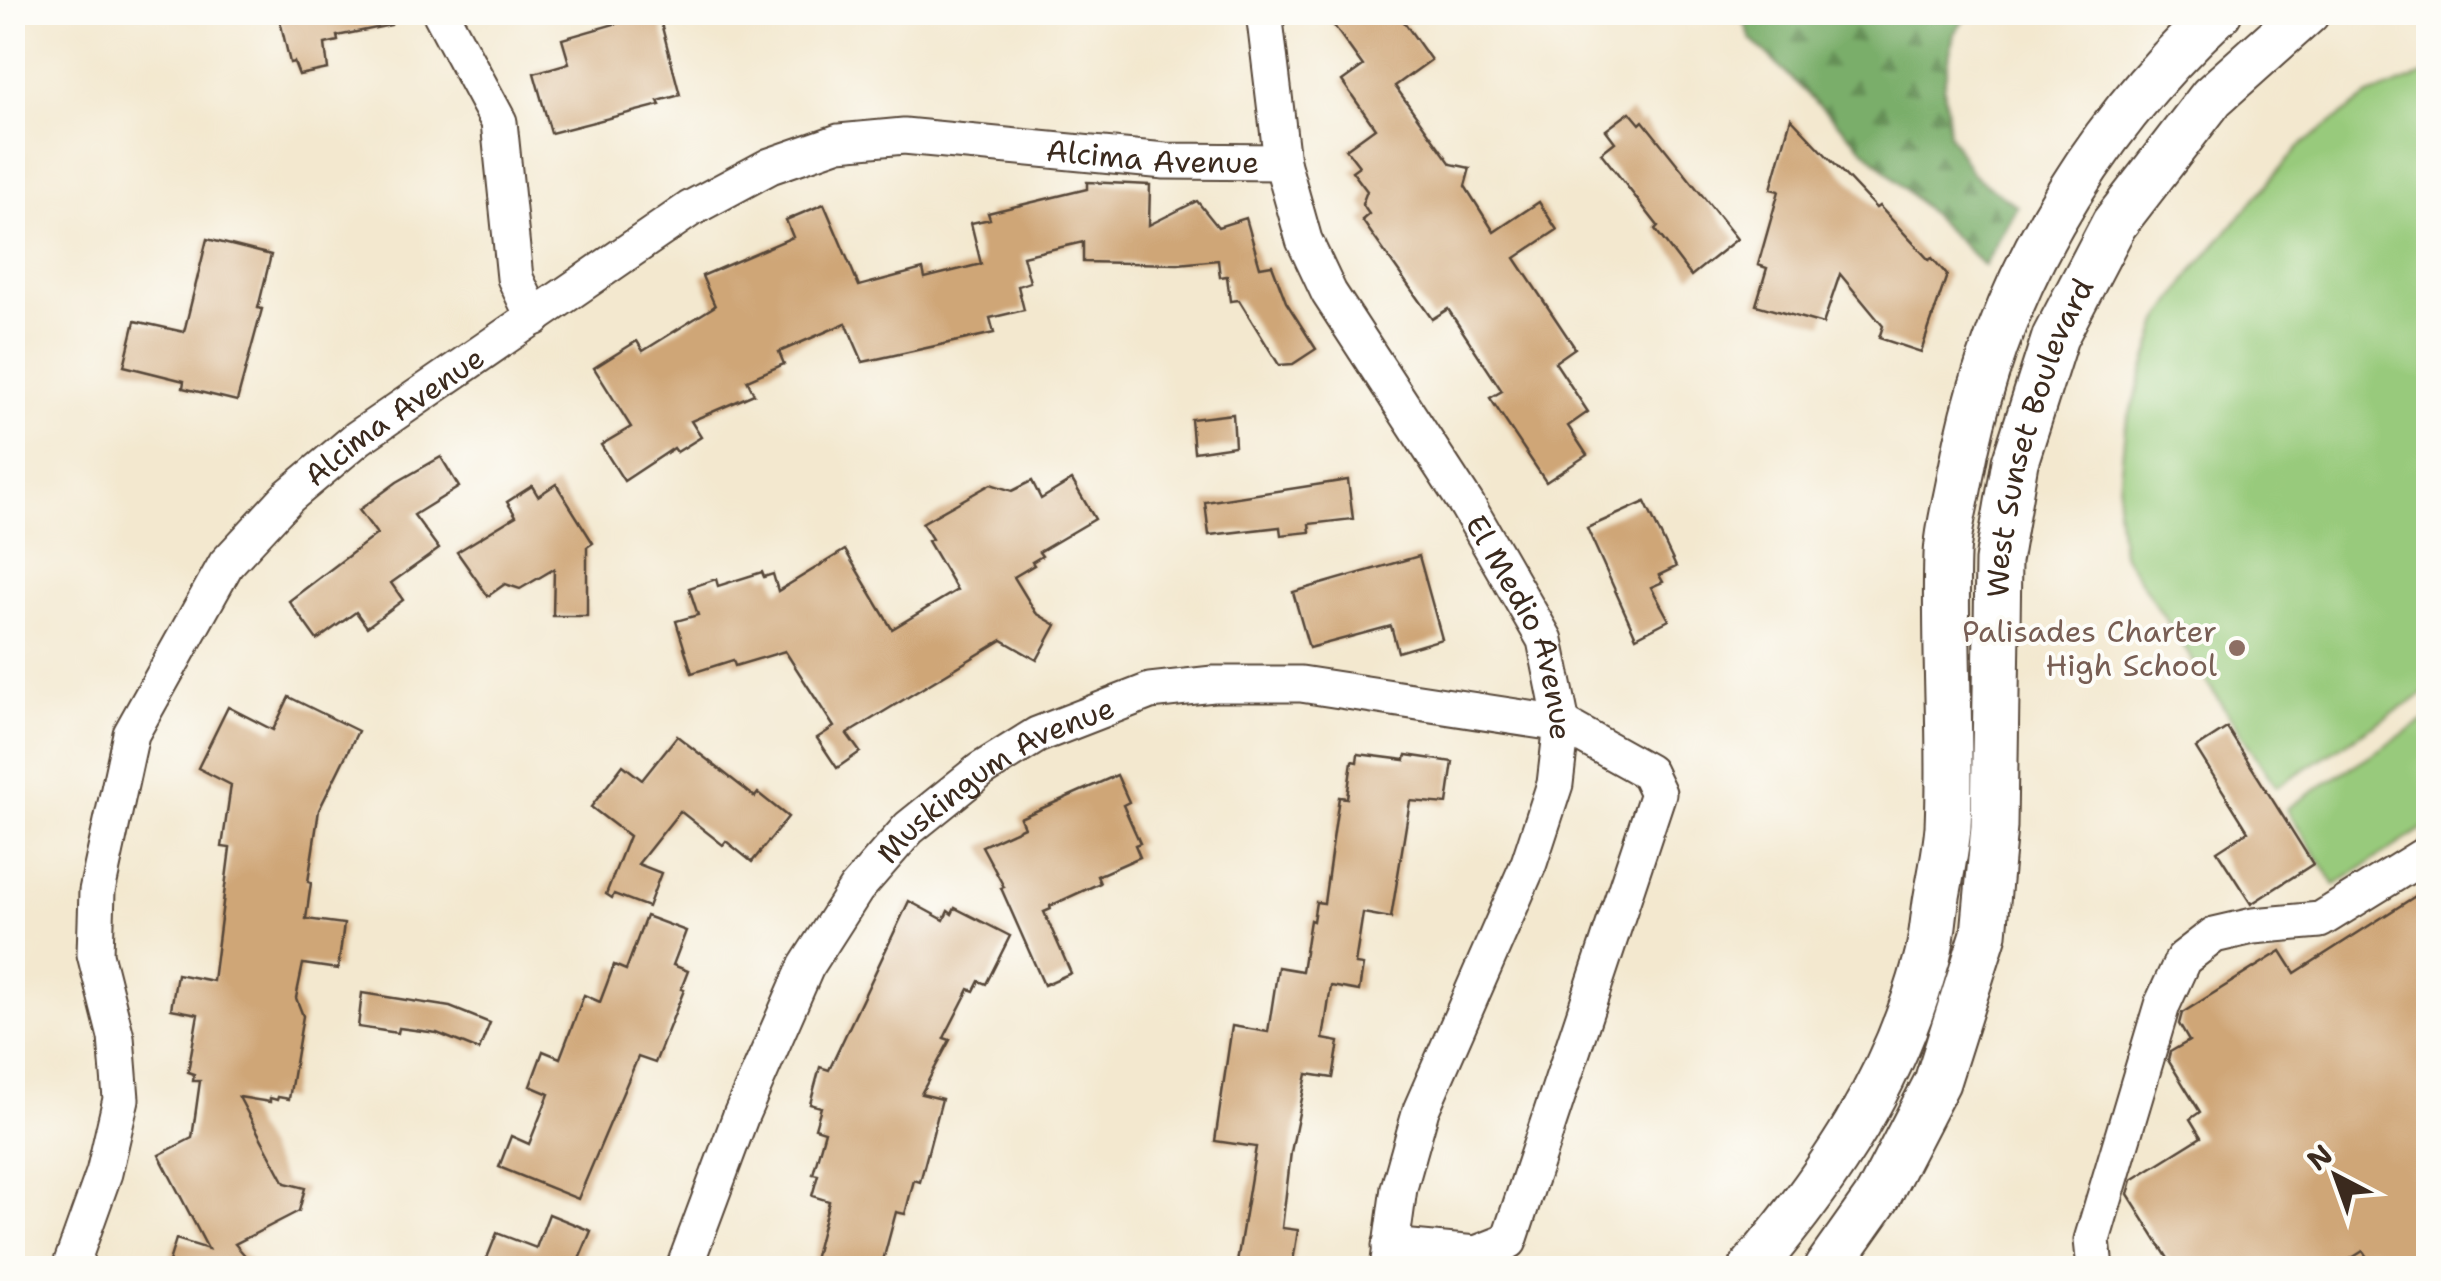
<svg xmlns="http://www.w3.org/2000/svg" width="2441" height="1281" font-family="'Shantell Sans',sans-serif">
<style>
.forest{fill:url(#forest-firs);stroke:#5a6c44;stroke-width:2.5}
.park{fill:#98ca7b;stroke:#6a7a4c;stroke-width:2.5}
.building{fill:#cfa677}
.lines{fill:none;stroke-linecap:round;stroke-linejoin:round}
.minor-casing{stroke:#574639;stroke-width:39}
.major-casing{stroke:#574639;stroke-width:49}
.minor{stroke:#fff;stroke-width:35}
.major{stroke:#fff;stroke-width:45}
.education-dot{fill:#8d6e63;stroke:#fdfcf7;stroke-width:4}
.labels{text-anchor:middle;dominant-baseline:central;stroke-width:8;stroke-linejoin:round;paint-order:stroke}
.street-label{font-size:30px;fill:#3b2a1e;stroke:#fdfcf7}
.education-label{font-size:30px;fill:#785e54;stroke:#fdfcf7;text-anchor:end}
</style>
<defs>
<pattern id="forest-firs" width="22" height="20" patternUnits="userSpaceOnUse" patternTransform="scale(2.5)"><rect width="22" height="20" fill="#7aae6b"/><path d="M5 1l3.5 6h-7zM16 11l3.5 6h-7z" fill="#658e57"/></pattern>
</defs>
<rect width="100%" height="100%" fill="#fdfcf7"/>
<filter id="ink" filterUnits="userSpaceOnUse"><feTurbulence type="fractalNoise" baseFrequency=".01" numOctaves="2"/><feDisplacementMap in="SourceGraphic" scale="20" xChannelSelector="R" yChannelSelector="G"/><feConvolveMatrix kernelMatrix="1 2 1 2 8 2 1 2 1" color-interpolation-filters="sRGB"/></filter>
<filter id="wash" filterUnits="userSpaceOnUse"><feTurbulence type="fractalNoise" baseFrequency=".0048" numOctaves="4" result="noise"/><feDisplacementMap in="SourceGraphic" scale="40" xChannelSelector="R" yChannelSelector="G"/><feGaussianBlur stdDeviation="2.25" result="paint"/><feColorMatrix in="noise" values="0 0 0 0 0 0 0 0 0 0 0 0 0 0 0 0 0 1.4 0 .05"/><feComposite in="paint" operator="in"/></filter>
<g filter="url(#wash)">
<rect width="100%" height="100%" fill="#f3e8cf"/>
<!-- forest -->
<path class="forest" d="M1741 13H1970L1954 33 1944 85 1949 134 1972 174 2017 206 1984 266 1751 39Z"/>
<!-- park -->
<g class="park">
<path d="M2428 73V691L2276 787 2122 553 2117 508 2125 429 2159 322 2193 271 2299 147 2368 96Z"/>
<path d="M2428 718V825L2335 885 2286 809Z"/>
</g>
<g id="blocks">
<!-- building -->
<g class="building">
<path d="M278 12H390L391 25 337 36 338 41 325 44 328 69 299 75 294 62 290 63Z"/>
<path d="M615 12H658L680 95 658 101 660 105 551 133 534 73 569 63 562 39 618 23Z"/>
<path d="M1324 12H1397L1431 60 1395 86 1451 164 1470 168 1465 186 1494 232 1539 202 1557 230 1515 258 1575 348 1555 362 1588 412 1568 426 1587 455 1546 482 1490 398 1502 391 1448 309 1432 319 1362 220 1369 214 1362 204 1367 191 1352 171 1359 166 1346 149 1375 128 1342 81 1363 66Z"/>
<path d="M1630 112 1640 124 1643 121 1737 239 1691 276 1655 229 1658 226 1601 153 1615 142 1606 130Z"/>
<path d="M1791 118 1876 208 1879 206 1929 260 1932 258 1947 275 1921 352 1879 338 1883 326 1840 274 1823 324 1756 305 1767 268 1758 265 1779 191 1771 189Z"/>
<path d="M1087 182 1150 185 1149 225 1197 201 1218 227 1246 218 1260 267 1272 265 1286 302 1316 349 1293 364 1279 365 1239 300 1230 301 1227 276 1220 277 1218 260 1178 264 1083 262V242L1023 256 1030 282 1018 286 1024 310 990 318 994 333 863 362 846 323 779 352 784 364 747 380 754 394 691 421 701 437 677 452 674 448 624 481 601 445 631 427 594 368 637 341 643 351 715 306 702 276 793 237 786 220 824 204 859 286 923 269 925 278 981 264 971 223 990 219 988 213 1087 189Z"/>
<path d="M207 239 271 255 258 308 262 309 237 401 183 388 184 381 124 366 135 321 184 332Z"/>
<path d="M1233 414 1235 446 1194 452 1191 419Z"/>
<path d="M441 457 459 487 414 515 439 549 391 583 403 600 367 627 356 612 317 640 289 601 377 534 359 510 397 482Z"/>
<path d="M1072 480 1095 519 1039 552 1042 556 1032 562 1034 565 1014 577 1036 613 1056 625 1037 660 1002 640 847 734 860 752 837 768 817 738 834 727 785 651 735 666 733 660 692 673 676 621 698 615 689 588 716 579 718 586 762 572 764 577 773 574 778 591 845 550 892 629 957 590 928 541 932 539 922 523 991 484 1012 491 1032 481 1041 499Z"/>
<path d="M1348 480 1353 519 1309 524 1310 532 1281 535 1280 527 1209 535 1205 502Z"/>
<path d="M556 484 593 543 587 547V616H553L554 569 520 589 505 584 488 596 457 552 516 516 507 502 532 486 538 496Z"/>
<path d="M1645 502 1676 567 1659 575 1663 582 1651 587 1669 620 1636 637 1587 528Z"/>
<path d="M1419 556 1442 639 1398 652 1391 626 1309 648 1293 592Z"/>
<path d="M289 697 358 731 319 810 308 882 311 883 306 919 344 924 338 969 303 964 296 998 303 1016 289 1099 278 1097 277 1100 270 1098V1102L239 1097 285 1183 305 1188 299 1211 235 1244 256 1268H167L176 1239 208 1249 159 1155 192 1138 200 1081H193L194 1074 188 1072 198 1014 171 1009 177 974 213 981 230 848 222 847 231 785 198 768 228 707 273 730Z"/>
<path d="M2227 728 2313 864 2251 904 2217 851 2248 831 2196 748Z"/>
<path d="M677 736 755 797 758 793 788 817 752 862 726 841 723 845 680 811 638 864 661 873 648 907 614 894 612 898 606 894 629 836 591 807 623 765 642 780Z"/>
<path d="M1358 754 1405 760 1406 755 1453 762 1447 804 1410 801 1391 918 1363 913 1355 964 1363 965 1359 991 1331 986 1323 1039 1339 1042 1333 1078 1307 1074 1291 1152 1282 1228 1298 1230 1292 1268H1236L1256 1147 1215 1141 1232 1026 1268 1032 1278 967 1302 971 1310 920 1313 921 1316 902 1324 903 1339 797 1347 798 1352 761 1357 762Z"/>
<path d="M1117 775 1129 802 1123 805 1140 843 1135 845 1140 857 1097 876 1100 883 1050 906 1051 909 1044 912 1071 973 1044 985 1001 888 1004 887 982 846 1024 827 1020 818Z"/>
<path d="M2428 888V1268H2374L2363 1251 2336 1268H2174L2128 1195 2132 1180 2201 1137 2190 1119 2200 1112 2168 1060 2170 1052 2189 1041 2179 1024 2182 1013 2281 951 2295 973Z"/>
<path d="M909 901 944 920 948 911 952 914 955 908 1010 936 986 984 979 981 974 991 969 989 944 1038 950 1040 921 1094 942 1099 920 1182 914 1180 905 1214 896 1212 881 1268H812L829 1201 812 1196 818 1175 813 1174 825 1131 815 1128 821 1107 810 1104 820 1067 829 1070Z"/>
<path d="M646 916 686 931 673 965 688 971 681 989 684 990 655 1063 638 1057 578 1199 499 1167 511 1136 529 1144 549 1094 530 1086 543 1051 560 1058 584 995 600 1002 614 965 626 970Z"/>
<path d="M362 993 450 1007 490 1023 479 1050 437 1033 399 1028 398 1033 358 1027Z"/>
<path d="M549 1214 591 1231 577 1264 582 1268H483L497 1233 536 1248Z"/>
</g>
</g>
</g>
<g filter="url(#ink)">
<use href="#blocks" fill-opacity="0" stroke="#574639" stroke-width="2.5"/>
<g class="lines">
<defs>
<g id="minor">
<path d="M440 12 499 122 515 278 534 318"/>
<path id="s1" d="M1264 12 1282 162 1304 240 1329 293 1467 505 1545 640 1562 724 1555 784 1529 863 1421 1110 1399 1188 1388 1268"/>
<path id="s2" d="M70 1268 104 1173 121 1099 116 1037 95 954 97 891 131 734 226 564 289 496 358 438 690 209 770 166 839 142 904 136 1165 161 1282 162"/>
<path id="s3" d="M684 1268 741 1115 806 967 856 889 909 828 981 770 1037 735 1150 691 1213 684H1301L1562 724 1648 772 1658 793 1509 1241 1476 1254 1390 1246"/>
<path d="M2095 1268 2092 1240 2162 1005 2183 959 2214 935 2253 926 2320 920 2428 853"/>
</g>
<g id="major">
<path d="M1752 1268C1831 1175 1894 1081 1926 962 1932 943 1933 922 1936 902 1940 878 1946 852 1948 827 1952 737 1944 645 1947 555 1948 528 1957 499 1961 473 1994 293 2085 136 2219 12"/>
<path id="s4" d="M1827 1268 1878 1196 1937 1082 1984 934 1994 827 1998 561 2015 462 2055 337 2114 224 2212 97 2307 12"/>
</g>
</defs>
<!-- minor casing -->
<use href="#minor" class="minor-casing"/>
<!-- major casing -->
<use href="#major" class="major-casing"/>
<!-- minor -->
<use href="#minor" class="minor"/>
<!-- major -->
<use href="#major" class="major"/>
</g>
</g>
<!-- markers -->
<circle class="education-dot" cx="2237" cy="648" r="10"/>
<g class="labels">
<!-- street labels -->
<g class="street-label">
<text stroke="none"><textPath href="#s2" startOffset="1808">Alcima Avenue</textPath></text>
<text stroke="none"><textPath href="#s2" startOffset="968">Alcima Avenue</textPath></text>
<text stroke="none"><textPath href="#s4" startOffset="875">West Sunset Boulevard</textPath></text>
<text stroke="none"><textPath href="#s1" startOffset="680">El Medio Avenue</textPath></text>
<text stroke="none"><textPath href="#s3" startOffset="598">Muskingum Avenue</textPath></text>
</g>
<!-- education labels -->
<g class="education-label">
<text x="2217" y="631">Palisades Charter<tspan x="2217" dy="34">High School</tspan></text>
</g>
</g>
<!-- margin -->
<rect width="2441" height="1281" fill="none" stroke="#fdfcf7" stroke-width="50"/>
<!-- north arrow -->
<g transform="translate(2336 1176) rotate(319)" stroke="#fdfcf7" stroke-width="8" paint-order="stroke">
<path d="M0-8L18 38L0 25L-18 38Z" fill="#3b2a1e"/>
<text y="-15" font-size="28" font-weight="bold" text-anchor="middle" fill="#3b2a1e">N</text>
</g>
</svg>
